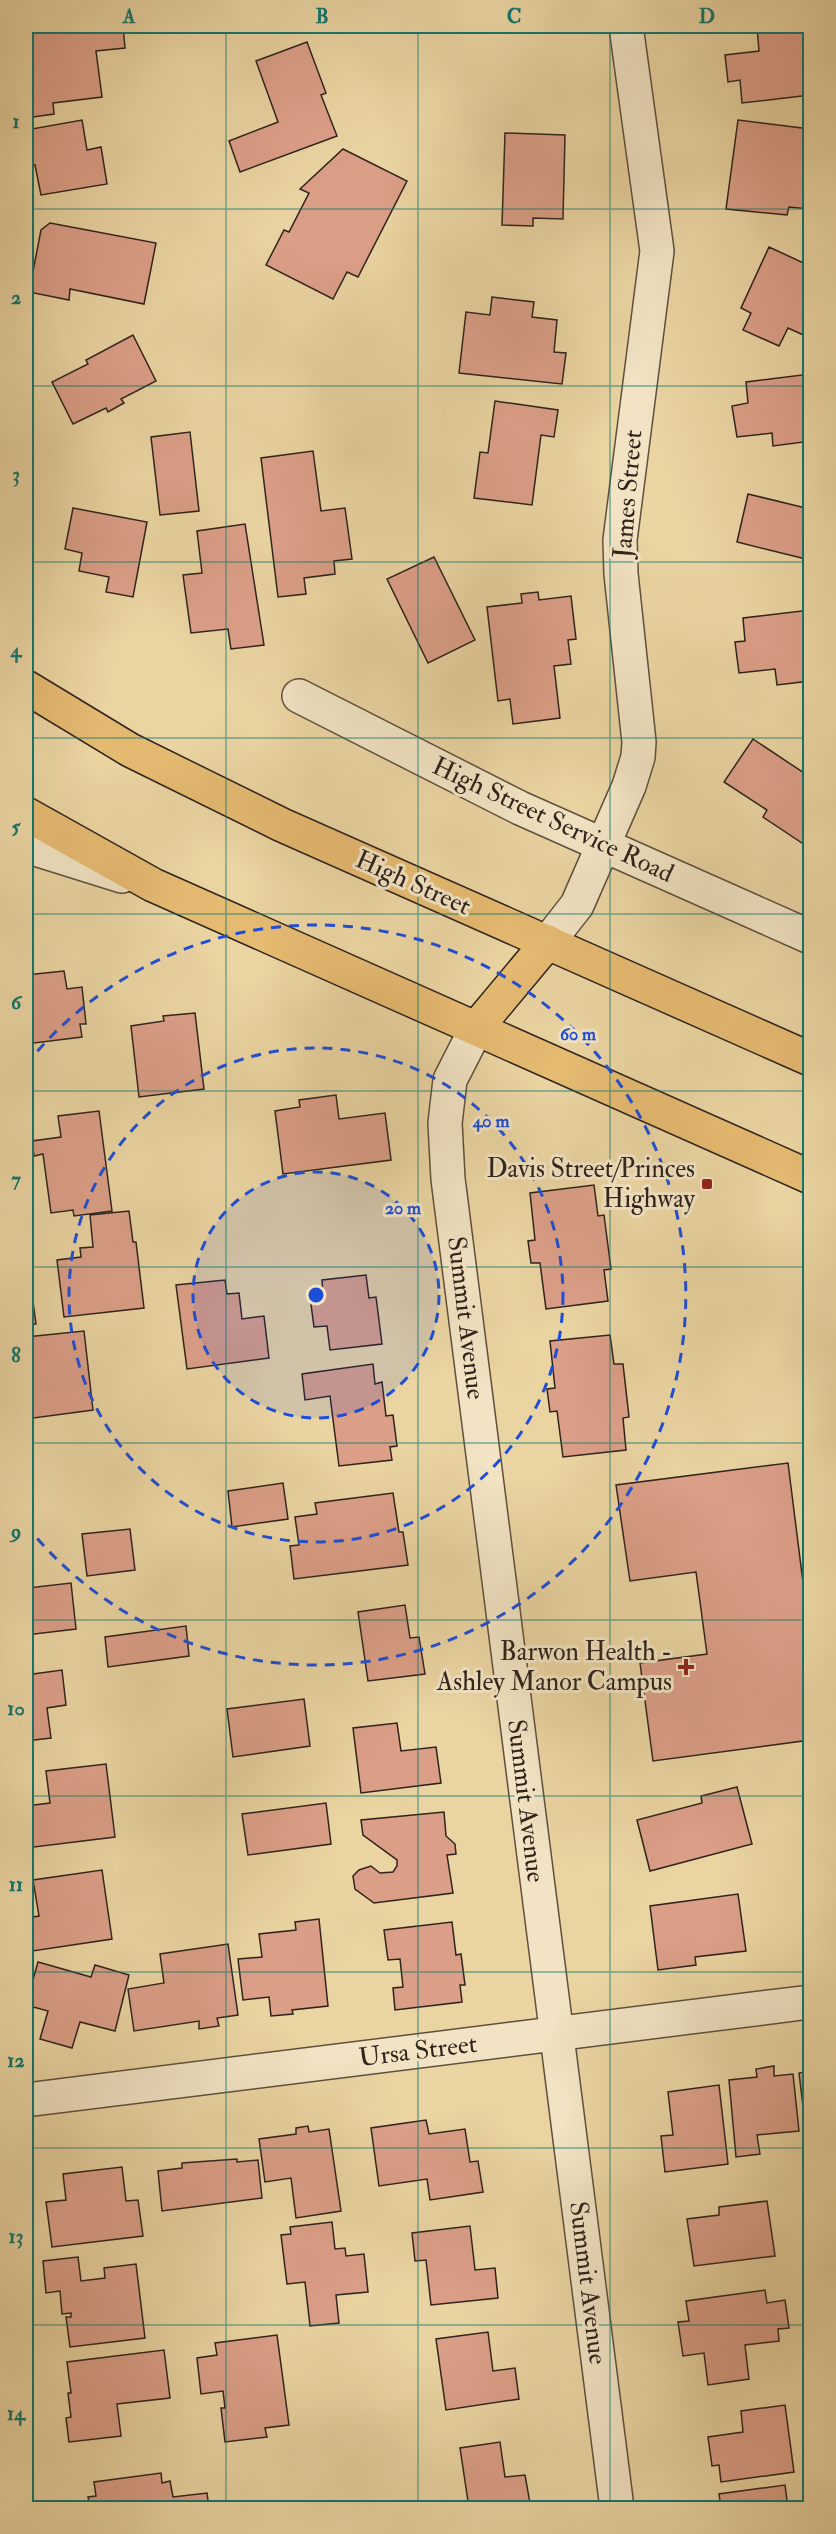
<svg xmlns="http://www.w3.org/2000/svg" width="836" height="2534" font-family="'IM FELL Double Pica',serif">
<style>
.building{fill:#db9f87;stroke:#2f231c;stroke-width:1.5}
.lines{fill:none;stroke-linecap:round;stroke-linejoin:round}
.minor-casing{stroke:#5e4f3e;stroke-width:36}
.tertiary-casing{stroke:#5e4f3e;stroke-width:36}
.trunk-casing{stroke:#2f231c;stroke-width:36}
.minor{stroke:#f1e3c3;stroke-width:33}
.tertiary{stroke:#f1e3c3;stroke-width:33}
.trunk{stroke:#e5ba71;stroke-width:33}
.grid{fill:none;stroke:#0f766e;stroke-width:1.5;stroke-opacity:0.55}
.ring{fill:none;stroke:#1d4ed8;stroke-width:3;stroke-dasharray:10 8}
.poi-dot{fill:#8f2418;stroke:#f1e3c3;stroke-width:2}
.labels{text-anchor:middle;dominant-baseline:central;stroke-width:6;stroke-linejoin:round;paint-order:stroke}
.street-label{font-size:26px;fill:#2f231c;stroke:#f1e3c3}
.poi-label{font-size:26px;fill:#2f231c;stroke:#f1e3c3;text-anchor:end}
.centre{fill:#1d4ed8;stroke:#f1e3c3;stroke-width:3}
.ring-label{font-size:18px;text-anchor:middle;font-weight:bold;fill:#1d4ed8;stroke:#f1e3c3;stroke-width:6;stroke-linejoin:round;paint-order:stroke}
.neatline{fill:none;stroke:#0f766e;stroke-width:2}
.grid-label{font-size:20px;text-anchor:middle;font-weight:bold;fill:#0f766e}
</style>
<rect width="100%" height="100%" fill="#ead4a2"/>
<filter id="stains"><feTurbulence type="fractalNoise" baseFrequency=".00333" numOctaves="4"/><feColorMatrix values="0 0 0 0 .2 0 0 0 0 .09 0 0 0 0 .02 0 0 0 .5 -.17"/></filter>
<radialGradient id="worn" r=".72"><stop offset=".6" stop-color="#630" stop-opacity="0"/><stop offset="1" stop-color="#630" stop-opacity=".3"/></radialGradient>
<!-- building -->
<g class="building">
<path d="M26 26H123L125 48 96 51 102 97 53 103 54 114 26 118V80L33 79Z"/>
<path d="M775 26H810V95L742 103 740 80 728 82 725 55 759 51 757 27Z"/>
<path d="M307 42 326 93 321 95 337 136 240 172 229 141 278 122 256 61Z"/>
<path d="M82 120 87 150 101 147 107 184 41 195 35 165 30 166 26 130Z"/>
<path d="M738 120 810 129V209L789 207 787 215 726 209Z"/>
<path d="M505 133 565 135 563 219 533 218V226L502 225Z"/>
<path d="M343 149 407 181 358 277 347 272 333 299 266 265 284 230 289 232 309 193 300 189Z"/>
<path d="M50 223 156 243 144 304 70 289 69 300 29 292 41 230Z"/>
<path d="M769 247 810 266V338L788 328 779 346 743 330 751 313 741 308Z"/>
<path d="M492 297 534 302 532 317 557 320 554 352 566 353 562 384 459 373 466 312 490 315Z"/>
<path d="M133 335 156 381 121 399 124 403 108 412 106 408 73 424 52 382 88 364 86 360Z"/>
<path d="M810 374V449L804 450 803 442 773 446 772 433 737 437 732 406 748 403 746 382Z"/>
<path d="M495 401 558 410 554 437 541 435 532 505 474 498 480 452 488 453Z"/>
<path d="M190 432 199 511 160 515 151 437Z"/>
<path d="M313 451 321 511 345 508 352 559 334 561 335 574 304 578 306 594 278 597 261 458Z"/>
<path d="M748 494 810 509V560L737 542Z"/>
<path d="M73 508 147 522 133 597 106 592 109 577 79 571 82 553 65 549Z"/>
<path d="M245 524 264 645 231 649 228 629 191 633 183 575 202 573 197 531Z"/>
<path d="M434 557 475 640 428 663 387 579Z"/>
<path d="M538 592 539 600 571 596 576 639 568 640 571 664 554 666 560 718 513 724 510 699 498 701 487 607 522 603 521 594Z"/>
<path d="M810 610V681L777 685 775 669 739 673 735 642 745 641 743 618Z"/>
<path d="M753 739 810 777V844L808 847 763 817 767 810 724 782Z"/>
<path d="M64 971 67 989 82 987 86 1024H80L82 1037 26 1044V975Z"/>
<path d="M195 1013 204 1089 139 1097 131 1026 164 1021 163 1016Z"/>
<path d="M336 1095 339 1119 385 1113 391 1160 283 1174 275 1111 300 1107 299 1100Z"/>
<path d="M99 1111 112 1211 74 1216 73 1210 51 1213 43 1154 34 1156 32 1141 61 1137 58 1116Z"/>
<path d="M594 1185 598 1216 604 1215 611 1269 604 1270 608 1301 546 1309 540 1263H531L528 1241 535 1240 530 1193Z"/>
<path d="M129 1211 133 1242H136L144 1308 64 1317 57 1260 81 1257 80 1248 93 1247 90 1215Z"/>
<path d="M366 1275 369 1298 376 1297 382 1344 330 1350 327 1326 314 1327 310 1297 323 1295 322 1280Z"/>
<path d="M225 1280 227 1294 239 1293 242 1319 264 1316 269 1358 187 1369 176 1285Z"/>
<path d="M26 1287H31L36 1324 26 1326Z"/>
<path d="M84 1331 93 1410 26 1419V1337Z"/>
<path d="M610 1335 614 1364H623L629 1417 623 1418 626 1450 563 1457 557 1411 550 1412 547 1389 555 1388 550 1341Z"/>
<path d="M373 1364 375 1384 382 1382 386 1416 393 1415 397 1446 390 1447 392 1460 339 1466 330 1396 305 1400 302 1374Z"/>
<path d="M788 1463 810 1638V1740L653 1761 640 1663 707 1654 696 1572 630 1581 616 1485Z"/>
<path d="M26 1472 31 1520H26Z"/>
<path d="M283 1483 288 1519 232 1527 228 1491Z"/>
<path d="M393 1493 399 1532H403L408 1565 294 1579 290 1546 299 1545 295 1517 317 1514 315 1503Z"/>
<path d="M130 1529 135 1570 87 1576 82 1534Z"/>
<path d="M26 1564 28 1588 71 1583 76 1629 26 1635Z"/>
<path d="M405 1605 410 1638 419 1637 425 1674 368 1681 358 1612Z"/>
<path d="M186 1626 189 1656 108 1667 105 1637Z"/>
<path d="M62 1670 66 1705 47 1708 51 1738 26 1741V1675Z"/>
<path d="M304 1699 310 1746 233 1757 227 1709Z"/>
<path d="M397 1723 401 1751 436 1747 441 1783 361 1793 353 1728Z"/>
<path d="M106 1764 115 1837 26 1848V1806L50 1803 46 1771Z"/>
<path d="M737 1787 752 1844 650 1871 637 1820 702 1803 701 1796Z"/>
<path d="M326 1803 331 1844 248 1855 242 1814Z"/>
<path d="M444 1812 446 1836 455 1844 456 1854 447 1855 453 1893 374 1903 355 1889 353 1876 359 1870 371 1866 380 1873 393 1872 397 1866V1860L363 1835 361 1820Z"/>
<path d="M102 1870 112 1939 26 1952V1918L39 1916 33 1880Z"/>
<path d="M738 1894 746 1951 695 1957 696 1965 658 1970 650 1906Z"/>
<path d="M319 1919 328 2006 292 2010 293 2014 271 2016 269 1997 243 2000 238 1959 262 1957 259 1934 296 1930 295 1922Z"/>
<path d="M452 1922 456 1955 461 1954 465 1985H460L462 2002 395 2010 393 1988 403 1987 400 1959 388 1960 384 1930Z"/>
<path d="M228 1944 238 2015 217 2018 219 2026 199 2029V2021L134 2031 128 1989 164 1983 160 1954Z"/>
<path d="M38 1962 91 1977 95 1965 129 1975 115 2031 80 2022 72 2048 40 2039 48 2011 26 2005Z"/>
<path d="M774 2066V2076L793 2074 799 2131 757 2135 760 2154 736 2157 729 2080 757 2077 756 2069Z"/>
<path d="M810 2071V2148H808L799 2073Z"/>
<path d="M719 2085 728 2164 665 2172 661 2136 673 2135 668 2092Z"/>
<path d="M426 2120 429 2134 465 2129 470 2162 478 2161 483 2192 430 2200 427 2179 379 2186 371 2128Z"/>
<path d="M308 2126 309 2132 329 2129 341 2211 296 2218 291 2178 265 2182 259 2139 296 2134V2128Z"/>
<path d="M237 2159V2162L258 2160 262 2198 162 2211 158 2171 182 2168V2163Z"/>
<path d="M122 2167 126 2201 138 2200 143 2236 52 2247 46 2202 66 2200 63 2174Z"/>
<path d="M767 2201 775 2256 694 2266 687 2219 719 2215V2207Z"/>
<path d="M332 2222 335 2249 345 2248 346 2256 364 2254 368 2292 336 2295 339 2323 310 2326 305 2282 287 2284 281 2235 291 2234 290 2227Z"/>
<path d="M470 2226 475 2270 495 2268 498 2298 431 2305 426 2260 415 2261 412 2233Z"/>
<path d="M78 2257 81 2281 105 2278 104 2268 136 2264 145 2338 70 2347 66 2317H71V2313L62 2314 60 2291 46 2293 43 2261Z"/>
<path d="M765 2290 767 2303 785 2300 789 2328 778 2329 779 2341 745 2345 749 2379 708 2385 704 2353 683 2356 678 2322 689 2321 686 2301Z"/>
<path d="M488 2332 493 2371 515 2368 519 2399 446 2410 436 2339Z"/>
<path d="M277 2335 289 2425 265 2428 267 2437 225 2442 221 2408H225L223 2391 201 2394 197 2358 217 2355 215 2343Z"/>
<path d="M164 2350 170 2398 117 2404 121 2436 69 2442 66 2418 71 2417 68 2393H71L67 2362Z"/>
<path d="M785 2405 794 2472 721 2482 719 2465 712 2466 708 2437 743 2432 741 2411Z"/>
<path d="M500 2442 505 2477 525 2475 530 2503 489 2508H469L460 2448Z"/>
<path d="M161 2473 162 2483 170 2481 173 2497 207 2493 209 2508H90L88 2497 96 2496 94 2482Z"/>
<path d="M785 2485 788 2508H721L719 2494Z"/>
</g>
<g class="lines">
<defs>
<g id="minor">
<path d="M299 696 520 808 810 937"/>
<path d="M548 942 577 905 629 786 638 757 639 742 621 574 620 540 657 251 626 26"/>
<path d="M477 1027 450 1080 445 1123 448 1179 617 2508"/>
<path d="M26 2100 810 2002"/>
</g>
<path id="tertiary" d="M26 846 122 876"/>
<g id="trunk">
<path d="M26 687 130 750 282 825 810 1059"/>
<path d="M26 814 153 885 810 1177"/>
<path d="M477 1027 548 942"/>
</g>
</defs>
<!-- minor casing -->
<use href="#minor" class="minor-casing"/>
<!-- tertiary casing -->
<use href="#tertiary" class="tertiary-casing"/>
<!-- trunk casing -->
<use href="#trunk" class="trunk-casing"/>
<!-- minor -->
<use href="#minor" class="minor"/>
<!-- tertiary -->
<use href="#tertiary" class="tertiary"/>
<!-- trunk -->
<use href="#trunk" class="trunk"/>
</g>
<!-- grid -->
<path class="grid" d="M226 26V2508M418 26V2508M610 26V2508M26 209H810M26 386H810M26 562H810M26 738H810M26 914H810M26 1091H810M26 1267H810M26 1443H810M26 1620H810M26 1796H810M26 1972H810M26 2148H810M26 2325H810"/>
<!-- distance rings -->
<circle cx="316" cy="1295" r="123" fill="#1d4ed8" fill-opacity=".12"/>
<g class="ring">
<circle cx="316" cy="1295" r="123"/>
<circle cx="316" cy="1295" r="247"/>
<path d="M26 1065A370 370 0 1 1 26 1525"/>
</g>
<!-- markers -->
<g class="poi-dot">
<rect x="701" y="1178" width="12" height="12" rx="3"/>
<path d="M683 1658h6v6h6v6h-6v6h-6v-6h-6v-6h6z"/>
</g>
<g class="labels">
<!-- street labels -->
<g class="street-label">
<text transform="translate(628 494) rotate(-85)">James Street</text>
<text transform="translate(553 820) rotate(25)">High Street Service Road</text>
<text transform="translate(413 883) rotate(24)">High Street</text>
<text transform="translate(466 1318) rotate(83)">Summit Avenue</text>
<text transform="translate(526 1801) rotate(83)">Summit Avenue</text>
<text transform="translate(418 2051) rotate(-7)">Ursa Street</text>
<text transform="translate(588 2283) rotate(83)">Summit Avenue</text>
</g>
<!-- poi labels -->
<g class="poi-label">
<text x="695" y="1169">Davis Street/Princes<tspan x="695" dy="30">Highway</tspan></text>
<text x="672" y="1652">Barwon Health -<tspan x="672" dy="30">Ashley Manor Campus</tspan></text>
</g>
</g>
<circle cx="316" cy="1295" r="9" class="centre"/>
<g class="ring-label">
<text x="578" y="1040">60 m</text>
<text x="491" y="1127">40 m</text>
<text x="403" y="1214">20 m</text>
</g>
<!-- margin -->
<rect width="836" height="2534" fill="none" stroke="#ead4a2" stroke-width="66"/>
<rect x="33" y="33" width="770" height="2468" class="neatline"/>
<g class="grid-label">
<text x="129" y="23">A</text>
<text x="322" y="23">B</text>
<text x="514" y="23">C</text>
<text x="707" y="23">D</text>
<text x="16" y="128">1</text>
<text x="16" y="304">2</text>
<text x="16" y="481">3</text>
<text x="16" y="657">4</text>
<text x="16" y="833">5</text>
<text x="16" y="1009">6</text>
<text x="16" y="1186">7</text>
<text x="16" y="1362">8</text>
<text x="16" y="1538">9</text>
<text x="16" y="1715">10</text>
<text x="16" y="1891">11</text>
<text x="16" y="2067">12</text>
<text x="16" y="2243">13</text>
<text x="16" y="2420">14</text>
</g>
<rect width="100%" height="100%" filter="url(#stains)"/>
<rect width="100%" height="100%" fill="url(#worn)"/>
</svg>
